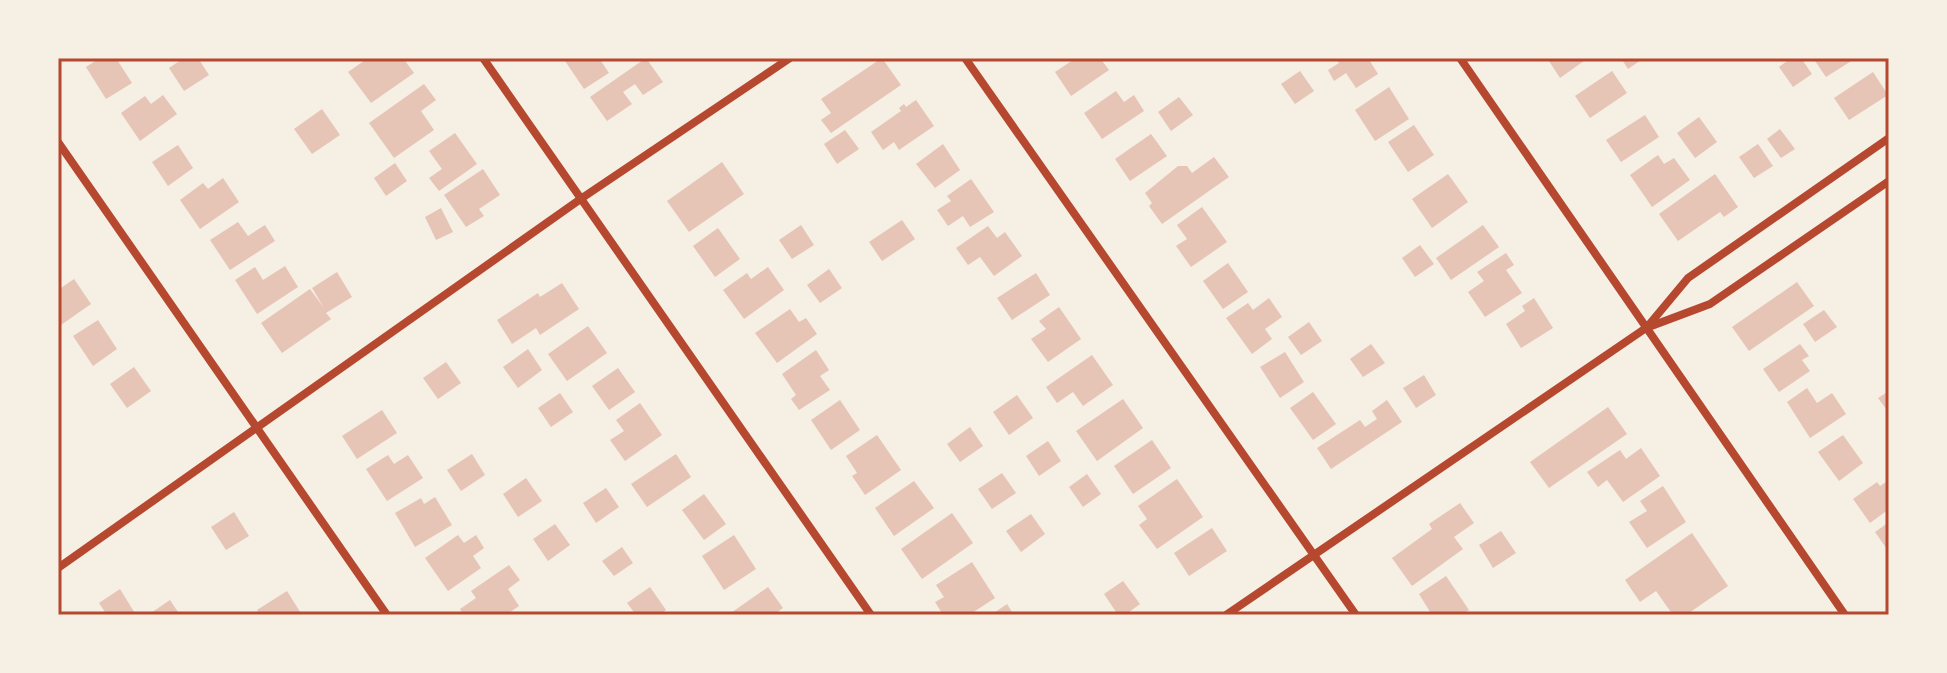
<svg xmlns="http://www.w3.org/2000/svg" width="1947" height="673" font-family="Raleway,sans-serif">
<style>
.building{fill:#e6c5b7}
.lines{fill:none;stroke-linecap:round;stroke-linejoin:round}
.minor{stroke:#b5482f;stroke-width:8}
.neatline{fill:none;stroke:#b5482f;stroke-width:3}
</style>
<rect width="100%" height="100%" fill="#f6efe4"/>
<!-- building -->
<g class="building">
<path d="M100 58H116L132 83 106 99 86 67Z"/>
<path d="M184 58H198L209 75 184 91 169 68Z"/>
<path d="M368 58H403L414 73 371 103 348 72Z"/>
<path d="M563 58H599L609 73 584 89Z"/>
<path d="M646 58 663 82 643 95 635 84 623 92 632 104 607 121 590 97Z"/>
<path d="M882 58 901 85 831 133 821 120 831 113 821 99Z"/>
<path d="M1076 58H1100L1109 70 1071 96 1055 72Z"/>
<path d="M1335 58H1368L1378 74 1356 88 1346 73 1334 81 1328 70 1339 63Z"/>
<path d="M1547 58H1588L1560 78Z"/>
<path d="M1621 58H1644L1628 69Z"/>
<path d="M1791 58H1801L1812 74 1793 87 1779 67Z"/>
<path d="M1813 58H1856L1826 77Z"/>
<path d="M1300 71 1314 91 1295 104 1281 84Z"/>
<path d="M1612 71 1627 93 1590 118 1575 96Z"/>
<path d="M1873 72 1888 95 1849 120 1834 98Z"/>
<path d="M424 84 436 100 421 111 434 130 394 158 369 123Z"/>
<path d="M1389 87 1409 119 1375 141 1355 110Z"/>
<path d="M1116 91 1124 102 1134 95 1144 111 1102 139 1084 113Z"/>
<path d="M163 95 177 114 140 141 121 113 145 96 151 104Z"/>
<path d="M1179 97 1193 115 1171 131 1158 112Z"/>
<path d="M916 100 934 126 899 150 894 142 883 150 871 132 901 111 899 108 904 104 906 107Z"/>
<path d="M322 109 340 135 312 154 294 129Z"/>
<path d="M1645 115 1659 137 1621 162 1606 140Z"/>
<path d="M1699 117 1717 142 1695 158 1677 133Z"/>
<path d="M1414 125 1434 155 1408 172 1388 142Z"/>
<path d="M1780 129 1795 149 1781 158 1767 139Z"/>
<path d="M845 130 859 149 837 164 824 144Z"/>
<path d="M455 133 477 164 439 191 429 178 442 169 429 151Z"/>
<path d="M1151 134 1167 156 1130 181 1115 159Z"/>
<path d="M943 144 960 170 935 188 916 164Z"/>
<path d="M1758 144 1773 166 1754 178 1739 157Z"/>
<path d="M178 145 193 168 168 186 152 162Z"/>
<path d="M1658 155 1664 164 1674 158 1690 180 1652 207 1630 175Z"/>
<path d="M1214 157 1229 177 1162 224 1149 206 1152 203 1145 193 1178 166H1187L1192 173Z"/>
<path d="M722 162 744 194 689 232 667 201Z"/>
<path d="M395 163 407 181 386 196 374 178Z"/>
<path d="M483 169 500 195 479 209 484 216 466 227 444 195Z"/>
<path d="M1448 174 1468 202 1432 228 1412 199Z"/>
<path d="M1715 174 1738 207 1724 217 1720 212 1678 241 1659 214Z"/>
<path d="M223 178 239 202 200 229 180 200 203 183 208 189Z"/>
<path d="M971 179 994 212 970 227 963 216 948 226 937 210 951 201 947 196Z"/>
<path d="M1202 207 1227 242 1191 267 1176 246 1187 239 1177 225Z"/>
<path d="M441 208 453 232 436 240 425 217Z"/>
<path d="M902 220 915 239 882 261 869 242Z"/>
<path d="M238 222 248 236 265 225 275 241 230 270 210 240Z"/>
<path d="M801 225 814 245 792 259 779 240Z"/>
<path d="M1483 225 1499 247 1451 280 1436 258Z"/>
<path d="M988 226 997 238 1005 232 1022 256 994 276 980 257 968 265 956 248Z"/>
<path d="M718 228 740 259 715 277 693 246Z"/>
<path d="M1420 245 1434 264 1415 277 1402 258Z"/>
<path d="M1506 253 1514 265 1506 270 1522 293 1485 317 1468 292 1484 281 1477 272Z"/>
<path d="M1228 263 1248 292 1223 309 1203 281Z"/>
<path d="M285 266 298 287 257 314 235 280 255 267 263 280Z"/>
<path d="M768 267 784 290 744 319 723 290 747 273 751 279Z"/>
<path d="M829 269 842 288 820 303 807 285Z"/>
<path d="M337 272 352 297 326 313 331 319 282 353 261 323 310 289 324 308 312 288Z"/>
<path d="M1036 273 1050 295 1012 320 997 298Z"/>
<path d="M74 279 91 304 58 327V290Z"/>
<path d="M1797 282 1814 306 1749 351 1732 327Z"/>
<path d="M562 283 579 309 540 335 536 328 512 344 497 320 538 293 540 297Z"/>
<path d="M1269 298 1282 317 1265 329 1272 339 1252 354 1226 318 1248 303 1253 310Z"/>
<path d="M1534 298 1553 328 1521 348 1506 324 1525 311 1522 306Z"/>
<path d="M1059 307 1081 339 1048 362 1031 339 1046 329 1039 321Z"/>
<path d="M790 309 799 322 806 318 817 334 777 363 755 333Z"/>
<path d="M1824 310 1837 327 1815 342 1803 324Z"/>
<path d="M98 320 117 349 93 366 73 336Z"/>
<path d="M1309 322 1322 341 1301 355 1288 337Z"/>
<path d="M588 326 607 353 567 381 548 354Z"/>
<path d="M1371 344 1385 363 1363 377 1350 359Z"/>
<path d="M1800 344 1809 356 1802 360 1810 371 1779 392 1763 369Z"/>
<path d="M528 349 542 370 518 388 503 367Z"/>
<path d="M816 350 829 370 820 376 830 390 799 410 791 399 796 395 782 374Z"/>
<path d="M1285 352 1304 382 1280 398 1260 367Z"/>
<path d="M1092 355 1113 385 1083 406 1073 392 1057 403 1046 387Z"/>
<path d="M446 362 461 383 438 399 423 378Z"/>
<path d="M134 367 151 391 127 408 110 384Z"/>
<path d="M618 368 635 392 609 410 592 386Z"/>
<path d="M1424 375 1436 395 1416 408 1403 388Z"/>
<path d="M1807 388 1817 403 1832 393 1846 414 1810 438 1787 402Z"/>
<path d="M1889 391V413L1878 398Z"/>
<path d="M1313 392 1336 424 1313 440 1290 408Z"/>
<path d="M560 393 573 412 551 427 538 408Z"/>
<path d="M1017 395 1033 418 1009 435 993 412Z"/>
<path d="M1123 399 1143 428 1097 461 1076 431Z"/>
<path d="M840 400 860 430 831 450 811 420Z"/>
<path d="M1387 400 1402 422 1331 469 1317 448 1360 420 1365 427 1377 419 1372 411Z"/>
<path d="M640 403 662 435 625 461 610 440 624 431 616 420Z"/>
<path d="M1608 407 1627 434 1549 488 1530 462Z"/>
<path d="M382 410 397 433 357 459 342 436Z"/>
<path d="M970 427 983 446 960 462 947 444Z"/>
<path d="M877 435 901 470 865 495 852 476 857 473 846 456Z"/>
<path d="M1843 435 1863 463 1839 481 1818 452Z"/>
<path d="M1152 440 1171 468 1133 494 1114 466Z"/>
<path d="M1048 441 1061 461 1039 476 1026 456Z"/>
<path d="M1641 448 1660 476 1623 502 1607 480 1598 487 1587 472 1620 450 1626 459Z"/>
<path d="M472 454 485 475 461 491 447 470Z"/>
<path d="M676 454 691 477 647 507 631 484Z"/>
<path d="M388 455 394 464 408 455 423 478 387 501 366 469Z"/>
<path d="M1002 473 1016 493 992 509 978 489Z"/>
<path d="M1087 474 1101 494 1083 507 1069 487Z"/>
<path d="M526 478 542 501 518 517 503 494Z"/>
<path d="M1177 479 1203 517 1157 549 1139 525 1147 519 1138 506Z"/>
<path d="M1889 480V509L1870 523 1853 499 1877 482 1880 486Z"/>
<path d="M914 481 934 508 894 536 875 508Z"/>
<path d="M1663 486 1686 522 1647 548 1629 522 1647 511 1640 501Z"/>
<path d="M606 488 619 507 596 523 583 503Z"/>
<path d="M704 494 726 524 704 540 682 510Z"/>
<path d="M435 497 452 525 415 547 395 513 421 498 424 504Z"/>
<path d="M1460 503 1474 523 1454 537 1463 549 1412 586 1392 558 1432 529 1429 524Z"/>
<path d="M234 512 249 536 226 550 211 527Z"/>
<path d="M952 513 973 543 922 579 901 549Z"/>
<path d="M1031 514 1045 534 1021 552 1006 531Z"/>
<path d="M1889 522V552L1875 532Z"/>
<path d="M555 524 570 545 548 561 533 539Z"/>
<path d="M1212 528 1227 551 1189 576 1174 553Z"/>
<path d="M1501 531 1516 553 1493 568 1479 545Z"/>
<path d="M1692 533 1728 586 1686 615H1673L1656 591 1640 602 1625 580Z"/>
<path d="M458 535 464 543 476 535 484 548 473 556 481 568 448 591 425 558Z"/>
<path d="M734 535 756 569 724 590 702 556Z"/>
<path d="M622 547 633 563 614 576 602 561Z"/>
<path d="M972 562 995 598 969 615H943L935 602 944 597 936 585Z"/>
<path d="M509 565 520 580 508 589 519 606 506 615H463L460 609 476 598 471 591Z"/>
<path d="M1446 576 1469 610 1461 615H1432L1419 594Z"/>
<path d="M1123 581 1140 604 1125 615H1118L1104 594Z"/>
<path d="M650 587 666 610 659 615H636L627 603Z"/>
<path d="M768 587 783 608 773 615H728Z"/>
<path d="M120 589 136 615H107L99 603Z"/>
<path d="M287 591 302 615H260L257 610Z"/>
<path d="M170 600 180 615H148Z"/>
<path d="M1007 604 1014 615H991Z"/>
</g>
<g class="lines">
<!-- minor -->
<g class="minor">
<path d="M483 58 871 615"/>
<path d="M965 58 1356 615"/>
<path d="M1460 58 1845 615"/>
<path d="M58 142 387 615"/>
<path d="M1648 326 1688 278 1889 138"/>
<path d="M58 568 582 198 790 58"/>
<path d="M1226 615 1646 328 1710 304 1889 181"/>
</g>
</g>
<!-- border -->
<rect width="1947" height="673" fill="none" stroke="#f6efe4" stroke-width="120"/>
<rect x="60" y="60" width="1827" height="553" class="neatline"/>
</svg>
